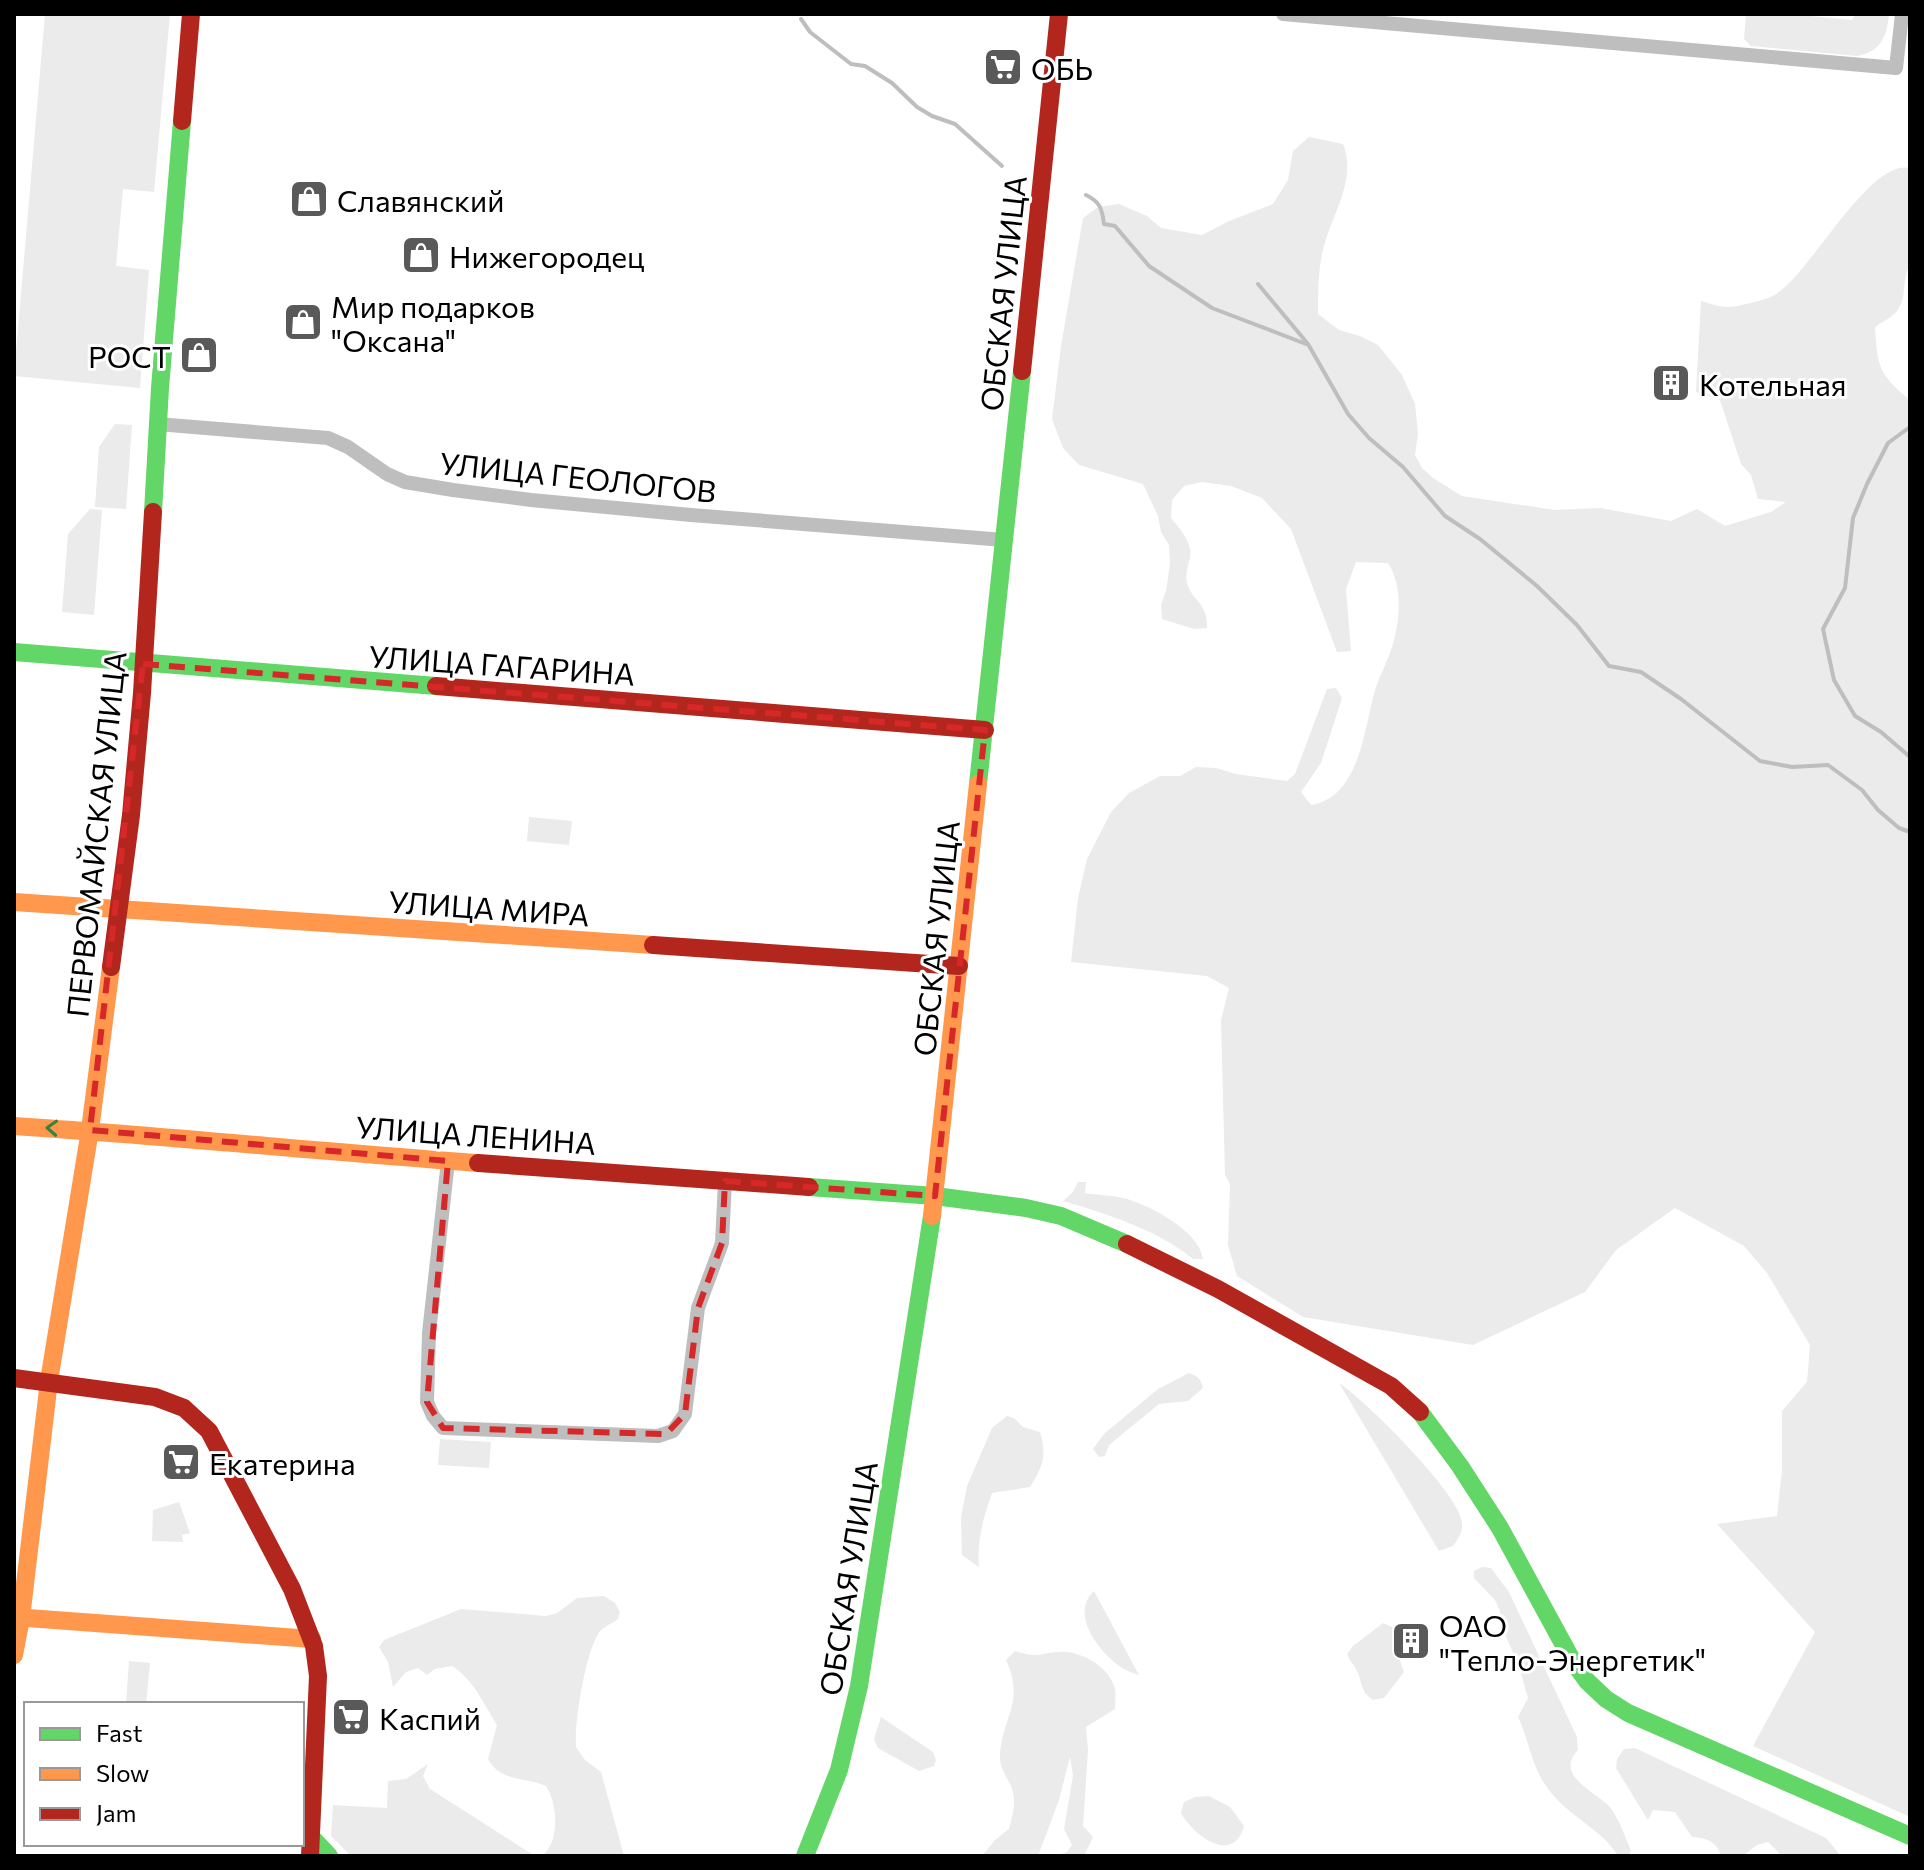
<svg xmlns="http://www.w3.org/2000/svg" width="1924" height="1870" font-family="Commissioner,sans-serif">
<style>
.green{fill:#ebebeb}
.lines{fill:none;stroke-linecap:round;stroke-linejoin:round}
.stream{stroke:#bebebe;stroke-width:4}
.street{stroke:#bebebe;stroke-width:14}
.fast{stroke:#63d668;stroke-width:18}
.slow{stroke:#ff974d;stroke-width:18}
.jam{stroke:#b3261e;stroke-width:18}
.oneway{stroke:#3b803e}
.marked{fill:none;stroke:#d62828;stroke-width:6;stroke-dasharray:16 10;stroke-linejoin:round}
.labels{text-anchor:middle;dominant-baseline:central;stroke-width:6;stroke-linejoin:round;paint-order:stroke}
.poi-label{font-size:30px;fill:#000;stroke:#fff;text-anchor:start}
.street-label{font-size:30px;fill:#000;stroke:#fff}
</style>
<rect width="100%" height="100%" fill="#fff"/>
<!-- green -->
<g class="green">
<path d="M45 14H170L154 192 123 189 116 266 149 270 140 388 14 376Z"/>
<path d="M1746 14H1791L1852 20 1856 14H1889C1887 36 1881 52 1857 56L1751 46 1744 39Z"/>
<path d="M1309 137 1343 144C1356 176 1336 209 1326 239 1318 263 1318 289 1318 314L1339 330 1360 336 1378 345 1402 375 1415 404 1418 434 1415 455 1422 468 1433 478 1462 496 1555 510 1600 508 1671 521 1697 509 1725 526 1771 512 1786 502 1758 499 1751 475 1741 464 1720 400 1696 392 1701 301C1709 303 1717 306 1725 307 1733 308 1765 300 1773 296 1810 276 1868 158 1910 168V265C1901 279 1908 297 1897 311 1892 317 1882 322 1875 327 1877 366 1879 375 1910 400V1817L1753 1746 1815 1632 1717 1524 1777 1516 1782 1470V1411L1807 1382 1810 1345 1767 1273 1744 1246 1675 1208 1616 1250 1585 1292 1473 1345 1303 1317 1237 1276 1228 1245 1230 1184 1225 1175 1221 1020 1229 988 1207 976 1071 962 1078 898 1087 859 1111 812 1129 793 1160 776H1180L1196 767 1216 768 1236 774 1287 781 1295 774 1327 689 1336 688 1342 698 1321 763 1301 792 1311 805C1361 797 1364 726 1376 687 1380 675 1386 664 1390 653 1400 625 1404 587 1388 563L1356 562 1346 589 1351 651 1337 652 1291 529 1262 498 1231 486 1202 482 1184 486 1172 500 1171 518C1180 529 1193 543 1190 558 1188 566 1185 574 1187 583 1193 603 1208 602 1207 628L1194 629 1162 619 1161 605 1166 591 1170 563 1169 545 1161 532 1158 516 1143 484 1079 465 1063 448 1052 419 1061 346 1083 218 1098 207 1119 204 1147 216 1161 228 1202 235 1229 221 1273 204 1288 180 1293 151Z"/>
<path d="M115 424 132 425 126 509 95 507 99 447Z"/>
<path d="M90 509 102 510 94 615 62 612 68 534Z"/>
<path d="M529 817 572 821 569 845 527 841Z"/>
<path d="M1078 1182H1086L1085 1193C1097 1195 1111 1195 1123 1198 1148 1204 1200 1231 1203 1259H1193C1160 1231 1105 1213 1063 1201L1073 1192Z"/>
<path d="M1189 1373C1198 1376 1201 1379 1203 1388L1188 1401 1159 1404 1109 1445 1105 1456 1099 1457 1093 1449 1104 1434 1158 1389Z"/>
<path d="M1339 1383C1365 1400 1461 1495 1462 1523 1463 1532 1458 1539 1453 1546L1439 1551Z"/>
<path d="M1007 1416 1014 1418 1023 1427 1040 1432C1047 1455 1043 1467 1030 1487L992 1493C983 1518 977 1540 979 1567L962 1555 961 1517 967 1486 992 1428Z"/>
<path d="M440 1439 491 1442 489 1468 438 1465Z"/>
<path d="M179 1502 190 1533 182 1535 183 1542 152 1541 153 1510Z"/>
<path d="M1482 1567 1491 1568 1509 1592 1577 1737 1578 1750C1554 1775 1594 1791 1609 1806 1619 1818 1625 1837 1631 1851L1628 1856H1619C1613 1850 1609 1842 1602 1837 1584 1821 1560 1807 1546 1786 1531 1765 1529 1740 1518 1717L1528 1698 1519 1666 1502 1628 1500 1611 1495 1600 1474 1578V1571Z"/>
<path d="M1094 1591 1139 1675C1134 1673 1126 1671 1121 1667 1100 1653 1069 1614 1094 1591Z"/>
<path d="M604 1596 615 1603 620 1612 618 1619C612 1624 602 1627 598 1634 585 1656 574 1722 576 1747L585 1760 601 1772 624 1856H542C560 1842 558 1804 546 1786 526 1777 500 1782 488 1759L497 1725C484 1704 473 1679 452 1666L435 1669 427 1675 418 1668 406 1672 393 1687 388 1662 379 1647 384 1640 461 1609 546 1616 557 1613 577 1598Z"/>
<path d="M1383 1623 1392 1627 1393 1641 1404 1672 1384 1698 1373 1700C1360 1691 1363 1684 1357 1671 1354 1664 1350 1662 1347 1654L1353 1646Z"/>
<path d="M1015 1651C1040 1659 1037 1653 1059 1652 1080 1650 1110 1667 1115 1689 1116 1695 1115 1703 1115 1709L1086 1727 1088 1750 1083 1826 1093 1837 1084 1856H1055L1067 1852 1072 1845 1064 1829 1073 1776 1070 1757 1059 1800 1038 1856H982L995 1840 1009 1829C1012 1817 1016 1805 1013 1792 1010 1780 1000 1771 1000 1757 1001 1718 1026 1703 1006 1660Z"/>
<path d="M129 1661 150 1663 146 1704H126Z"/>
<path d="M881 1717 933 1752 936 1760 934 1766 919 1771 878 1748 874 1739Z"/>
<path d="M1635 1748 1826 1838 1841 1856H1782L1768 1842 1757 1845 1743 1856H1721C1717 1841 1706 1838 1692 1837L1675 1812 1653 1810 1648 1820 1616 1768 1617 1759 1624 1749Z"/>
<path d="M428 1764 423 1776 430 1789 535 1856H351L331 1836 333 1805 387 1808 388 1781 406 1779Z"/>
<path d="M1209 1796 1230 1807 1244 1826C1233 1866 1193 1835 1181 1813L1184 1802 1195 1797Z"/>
</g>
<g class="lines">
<!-- stream -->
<g class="stream">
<path d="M801 19 810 32 851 64 865 66 892 83 917 107 932 116 955 124 1002 166"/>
<path d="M1086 195C1100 202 1102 208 1104 224L1115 226 1149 266 1212 308 1306 344"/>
<path d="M1258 284 1308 344 1348 414 1369 438 1403 467 1445 516 1480 539 1537 586 1577 625 1609 666 1641 672 1681 699 1760 761 1792 767 1828 765 1862 790 1878 810 1899 828 1910 832"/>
<path d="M1910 427 1888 443 1867 484 1853 518 1845 588 1823 629 1834 680 1855 716 1881 732 1910 757"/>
</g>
<!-- street -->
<g class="street">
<path d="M1283 14 1896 68 1902 14"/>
<path d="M157 424 328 438 348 447 387 474 405 482 453 490 531 500 691 515 1004 540"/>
<path d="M448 1161 429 1333 427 1402 433 1416 443 1428 658 1436 673 1431 685 1414 698 1308 722 1243 725 1181"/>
</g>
<!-- fast -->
<g class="fast">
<path d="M153 512 160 388 182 121"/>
<path d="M14 652 436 686"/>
<path d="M978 784 1022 371"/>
<path d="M809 1187 935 1196 1026 1208 1061 1216 1127 1244"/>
<path d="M1420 1412 1460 1466 1500 1528 1572 1660 1587 1681 1606 1699 1628 1713 1910 1836"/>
<path d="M312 1838 329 1856"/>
<path d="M805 1856 839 1770 859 1686 932 1216"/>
</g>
<!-- slow -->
<g class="slow">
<path d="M14 902 653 945"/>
<path d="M14 1126C169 1136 323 1152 478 1163"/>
<path d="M932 1216 978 784"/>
<path d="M14 1617 312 1639"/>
<path d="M14 1655 21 1618 49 1381 90 1130 111 967"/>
</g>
<!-- jam -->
<g class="jam">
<path d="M182 121 191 14"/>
<path d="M1022 371 1059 14"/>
<path d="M436 686 985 730"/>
<path d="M653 945 959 966"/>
<path d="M111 967 131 815 142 693 153 512"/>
<path d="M478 1163 809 1187"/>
<path d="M1127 1244 1218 1289 1391 1386 1420 1412"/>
<path d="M14 1378 155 1397 184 1408 209 1431 292 1589 314 1646 318 1676 310 1856"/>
</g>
</g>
<!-- one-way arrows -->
<defs><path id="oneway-chevron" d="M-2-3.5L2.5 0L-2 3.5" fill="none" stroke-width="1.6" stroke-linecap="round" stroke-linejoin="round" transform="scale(2)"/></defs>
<use class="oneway" href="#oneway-chevron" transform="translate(52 1128) rotate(-177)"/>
<!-- marked area -->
<path class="marked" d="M143 664 985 730 935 1196 725 1181 722 1243 698 1308 685 1414 666 1434 443 1428 427 1402 448 1161 90 1130Z"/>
<!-- icons -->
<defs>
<symbol id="supermarket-square" viewBox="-11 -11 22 22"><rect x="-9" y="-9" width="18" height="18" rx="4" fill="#595959" stroke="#fff"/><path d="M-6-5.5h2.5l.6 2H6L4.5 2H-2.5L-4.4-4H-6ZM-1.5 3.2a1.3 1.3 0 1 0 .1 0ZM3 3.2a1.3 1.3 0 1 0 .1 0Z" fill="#fff"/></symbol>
<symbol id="shop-square" viewBox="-11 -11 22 22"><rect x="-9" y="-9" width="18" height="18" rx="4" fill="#595959" stroke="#fff"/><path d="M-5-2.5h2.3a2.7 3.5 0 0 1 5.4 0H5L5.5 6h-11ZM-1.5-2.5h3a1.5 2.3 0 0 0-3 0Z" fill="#fff"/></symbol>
<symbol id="building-square" viewBox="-11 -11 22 22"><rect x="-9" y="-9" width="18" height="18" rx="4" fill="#595959" stroke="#fff"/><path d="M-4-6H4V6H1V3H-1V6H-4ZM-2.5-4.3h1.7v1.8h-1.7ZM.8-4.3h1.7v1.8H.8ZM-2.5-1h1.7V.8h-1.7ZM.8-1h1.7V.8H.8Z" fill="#fff"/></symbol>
</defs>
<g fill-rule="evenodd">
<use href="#supermarket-square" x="981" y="45" width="44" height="44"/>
<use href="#shop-square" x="287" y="177" width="44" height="44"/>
<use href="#shop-square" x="399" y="233" width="44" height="44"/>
<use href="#shop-square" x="281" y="300" width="44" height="44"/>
<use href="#shop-square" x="177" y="333" width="44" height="44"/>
<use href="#building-square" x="1649" y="361" width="44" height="44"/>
<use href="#supermarket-square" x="159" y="1440" width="44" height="44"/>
<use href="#building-square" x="1389" y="1619" width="44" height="44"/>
<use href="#supermarket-square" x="329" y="1695" width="44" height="44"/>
</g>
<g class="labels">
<!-- poi labels -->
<g class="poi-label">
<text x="1031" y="67">ОБЬ</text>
<text x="337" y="199">Славянский</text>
<text x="449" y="255">Нижегородец</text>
<text x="331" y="305">Мир подарков<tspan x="331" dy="34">"Оксана"</tspan></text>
<text x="171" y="355" text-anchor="end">РОСТ</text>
<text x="1699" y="383">Котельная</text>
<text x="209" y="1462">Екатерина</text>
<text x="1439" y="1624">ОАО<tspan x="1439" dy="34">"Тепло-Энергетик"</tspan></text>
<text x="379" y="1717">Каспий</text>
</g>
<!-- street labels -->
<g class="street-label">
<text transform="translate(1002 293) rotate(-84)">ОБСКАЯ УЛИЦА</text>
<text transform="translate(578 476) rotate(6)">УЛИЦА ГЕОЛОГОВ</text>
<text transform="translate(502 664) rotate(4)">УЛИЦА ГАГАРИНА</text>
<text transform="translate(95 834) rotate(-84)">ПЕРВОМАЙСКАЯ УЛИЦА</text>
<text transform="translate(489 907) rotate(4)">УЛИЦА МИРА</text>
<text transform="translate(935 938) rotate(-84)">ОБСКАЯ УЛИЦА</text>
<text transform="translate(476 1134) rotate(4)">УЛИЦА ЛЕНИНА</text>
<text transform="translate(847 1578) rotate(-81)">ОБСКАЯ УЛИЦА</text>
</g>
</g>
<!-- border -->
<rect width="1924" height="1870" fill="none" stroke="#000000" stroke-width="32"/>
<!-- legend -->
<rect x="24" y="1702" width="280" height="144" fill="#ffffff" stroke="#999999" stroke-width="2"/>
<rect x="40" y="1728" width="40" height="12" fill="#63d668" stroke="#999999" stroke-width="2"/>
<text x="96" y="1742" font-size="24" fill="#000000">Fast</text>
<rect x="40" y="1768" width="40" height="12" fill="#ff974d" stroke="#999999" stroke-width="2"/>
<text x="96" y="1782" font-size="24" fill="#000000">Slow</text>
<rect x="40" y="1808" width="40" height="12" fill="#b3261e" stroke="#999999" stroke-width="2"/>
<text x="96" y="1822" font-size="24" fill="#000000">Jam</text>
</svg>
